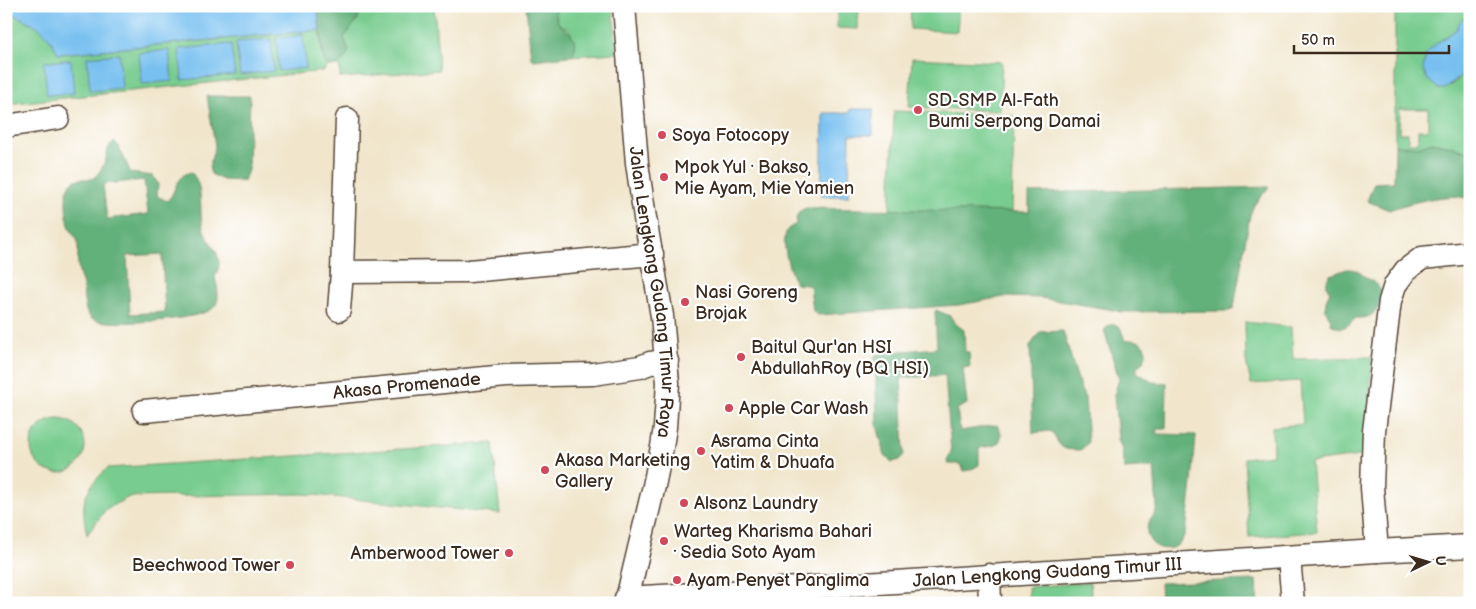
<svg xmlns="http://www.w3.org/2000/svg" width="1476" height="609" font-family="'Balsamiq Sans',sans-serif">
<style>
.green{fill:#78cc8f;stroke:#5a7b56;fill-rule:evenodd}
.forest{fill:#62b07a;stroke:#4e6d4c;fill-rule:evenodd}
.water{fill:#77c0f0;stroke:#597587}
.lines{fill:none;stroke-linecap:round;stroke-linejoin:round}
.minor-casing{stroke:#564638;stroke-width:25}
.minor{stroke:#fff;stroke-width:22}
.poi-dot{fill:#d1495b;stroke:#fff;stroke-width:2}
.labels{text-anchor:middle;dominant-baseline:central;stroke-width:4.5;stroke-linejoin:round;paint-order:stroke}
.poi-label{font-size:18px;fill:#3b2a1e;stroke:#fff;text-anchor:start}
.street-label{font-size:18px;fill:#3b2a1e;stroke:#fff}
</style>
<rect width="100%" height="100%" fill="#fff"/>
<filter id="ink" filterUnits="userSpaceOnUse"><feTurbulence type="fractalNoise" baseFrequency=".02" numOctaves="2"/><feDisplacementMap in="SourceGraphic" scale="10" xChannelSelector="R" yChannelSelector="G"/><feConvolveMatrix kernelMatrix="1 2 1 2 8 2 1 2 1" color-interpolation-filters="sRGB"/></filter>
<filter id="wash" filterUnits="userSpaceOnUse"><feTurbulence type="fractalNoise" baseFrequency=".0096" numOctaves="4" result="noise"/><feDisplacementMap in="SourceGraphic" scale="20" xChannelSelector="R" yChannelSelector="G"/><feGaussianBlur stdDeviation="1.12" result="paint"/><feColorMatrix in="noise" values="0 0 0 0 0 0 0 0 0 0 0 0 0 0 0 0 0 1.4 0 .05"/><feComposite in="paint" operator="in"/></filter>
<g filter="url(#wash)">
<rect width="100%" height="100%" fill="#f1e6cc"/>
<!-- green -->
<g class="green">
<path d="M6 6H11V13L41 28 53 42 59 54 320 30C321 42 320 56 328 66L324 71 6 104Z"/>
<path d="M360 6H434L439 70 340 78V68L337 66 345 57 349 51 344 38C351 26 359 21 360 6Z"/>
<path d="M613 6 617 53 569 56 573 54 571 33 567 28 559 24C556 17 554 13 559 7Z"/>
<path d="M838 6H859L858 29 837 28Z"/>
<path d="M911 6H959L957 32 910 29Z"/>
<path d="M1395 6H1470V12L1459 23 1456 30 1437 43 1438 89C1451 89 1461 76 1470 68V153L1451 146 1432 142 1418 147 1395 145ZM1400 109H1428V130H1418V143H1408V133H1399Z"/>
<path d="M912 58 1002 62 1000 111 909 107Z"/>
<path d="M894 111 1014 116 1012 212 890 210Z"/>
<path d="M1245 322 1291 327 1293 359 1372 357 1367 455 1311 462 1317 532 1249 537 1244 458 1273 455 1272 427 1303 424 1300 381 1251 384 1246 361Z"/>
<circle cx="58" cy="446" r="27"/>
<path d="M493 443 500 514 304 494 129 497 106 509 87 535C85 524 82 510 85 499 87 488 100 475 108 468Z"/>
<path d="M1090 582 1092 603H1029L1028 587Z"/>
</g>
<!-- forest -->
<g class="forest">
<path d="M317 6H360L358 19 344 38C351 52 349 56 337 66H328L324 60Z"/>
<path d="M526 6H562L559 7C554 13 556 17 559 24 569 30 584 46 569 56L534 60 531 58Z"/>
<path d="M207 96H250L248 170 244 181 223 180 211 174 209 167 215 146Z"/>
<path d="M114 142 118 145 131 173 153 176 158 184 157 196 167 201C178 191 173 177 191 172 204 186 199 205 202 223 205 243 228 254 215 277 217 287 222 301 212 309 200 320 105 327 92 319 83 313 84 295 83 286 83 281 79 277 79 272 77 263 78 254 78 245 78 238 72 234 70 228 66 217 62 188 74 181 79 178 87 179 93 179 98 174 103 168 105 161 108 153 106 147 114 142ZM144 180 148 214 107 219 103 184ZM162 254 165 312 130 314 127 256Z"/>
<path d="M1432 142 1451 146 1470 153V198L1468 199C1452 191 1406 204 1389 210L1367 201 1374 183 1394 182 1395 145 1418 147Z"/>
<path d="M1269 187 1254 205 1250 215 1234 307 1232 310 1228 311 1121 312 1108 309 1041 298 1004 297 959 305 818 315 813 311 810 286 808 285 796 284C790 273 780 242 787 231 789 227 793 226 796 224 796 215 798 211 806 208L1029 212V193Z"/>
<path d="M1347 269C1358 269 1358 272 1367 278 1371 281 1377 283 1380 288 1386 298 1378 313 1367 317 1364 318 1360 318 1356 318 1348 326 1342 332 1331 324 1332 318 1329 318 1327 313 1324 306 1326 298 1330 292 1326 287 1325 281 1330 275Z"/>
<path d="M936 310 950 316 956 324 964 330 965 352H969L970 367 963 368 967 404 957 409 960 431 997 425C1003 432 1003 444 992 446 988 447 983 447 979 448V465L970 470 964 471 961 464H948L947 461 951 452 945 375 901 378 904 454 900 460 892 462 885 456 877 425 875 355 892 352 937 348 935 312Z"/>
<path d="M1113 324 1120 327 1125 341C1145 335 1154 356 1137 367V372L1152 382 1167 383 1166 429H1157V434L1196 435C1194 462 1192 488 1188 515 1187 522 1187 531 1183 538 1176 555 1149 551 1147 532 1146 521 1155 517 1157 508L1154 467 1124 469 1122 450 1118 439 1114 395 1119 379 1104 330 1108 326Z"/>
<path d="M1063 331 1081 390 1085 398 1088 443 1081 450C1059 450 1062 448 1051 431L1033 433 1030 346 1040 332Z"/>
<path d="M1256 580 1258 603H1161L1160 583Z"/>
</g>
<!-- water -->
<g class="water">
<path d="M11 6H317L320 30 58 54C46 27 36 26 11 13Z"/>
<path d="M1470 12V68L1445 89H1439L1427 79 1423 69 1426 54 1437 43 1456 30 1459 23Z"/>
<path d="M303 35 306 68 279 71 276 38Z"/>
<path d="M271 39 274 71 240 75 236 42Z"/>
<path d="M231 44 235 75 182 80 179 49Z"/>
<path d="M169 50 172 81 142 84 139 53Z"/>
<path d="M119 54 122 88 90 91 87 57Z"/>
<path d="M71 60 74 93 47 95 44 62Z"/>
<path d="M850 109H873V135H850L849 196H821L823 113H850Z"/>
</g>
</g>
<g filter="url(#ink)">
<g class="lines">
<defs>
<g id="minor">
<path id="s1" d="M624 6 637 163 645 218 662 316 668 383 665 427 662 447 654 486 626 603"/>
<path d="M347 119 342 272 469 271 652 254"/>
<path d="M6 126 58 118"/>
<path d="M339 310 342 272"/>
<path id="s2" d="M144 411 506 376 593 374 640 367 650 363 667 361"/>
<path d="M1377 551 1372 487 1374 431 1390 301 1395 285 1406 270 1422 258 1470 253"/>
<path d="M1289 557 1293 603"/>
<path d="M989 575 990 603"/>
<path id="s3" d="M626 598 833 586 1377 551 1470 546"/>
</g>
</defs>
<!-- minor casing -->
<use href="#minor" class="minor-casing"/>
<!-- minor -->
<use href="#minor" class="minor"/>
</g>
</g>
<!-- markers -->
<g class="poi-dot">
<circle cx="918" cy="110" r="5"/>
<circle cx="662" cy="135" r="5"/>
<circle cx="664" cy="177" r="5"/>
<circle cx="685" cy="302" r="5"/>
<circle cx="741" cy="357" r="5"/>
<circle cx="729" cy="408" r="5"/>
<circle cx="701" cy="451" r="5"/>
<circle cx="545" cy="470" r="5"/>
<circle cx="684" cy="503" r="5"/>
<circle cx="664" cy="541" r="5"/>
<circle cx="509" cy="553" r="5"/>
<circle cx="290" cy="565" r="5"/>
<circle cx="677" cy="580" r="5"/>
</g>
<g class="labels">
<!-- poi labels -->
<g class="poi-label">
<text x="928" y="100">SD-SMP Al-Fath<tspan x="928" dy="21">Bumi Serpong Damai</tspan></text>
<text x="672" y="135">Soya Fotocopy</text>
<text x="674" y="167">Mpok Yul · Bakso,<tspan x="674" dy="21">Mie Ayam, Mie Yamien</tspan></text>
<text x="695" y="292">Nasi Goreng<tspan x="695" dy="21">Brojak</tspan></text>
<text x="751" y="347">Baitul Qur'an HSI<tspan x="751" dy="21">AbdullahRoy (BQ HSI)</tspan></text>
<text x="739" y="408">Apple Car Wash</text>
<text x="711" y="441">Asrama Cinta<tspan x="711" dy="21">Yatim &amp; Dhuafa</tspan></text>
<text x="555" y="460">Akasa Marketing<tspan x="555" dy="21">Gallery</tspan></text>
<text x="694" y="503">Alsonz Laundry</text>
<text x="674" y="531">Warteg Kharisma Bahari<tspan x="674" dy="21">· Sedia Soto Ayam</tspan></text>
<text x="499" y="553" text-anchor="end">Amberwood Tower</text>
<text x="280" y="565" text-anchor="end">Beechwood Tower</text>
<text x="687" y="580">Ayam Penyet Panglima</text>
</g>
<!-- street labels -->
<g class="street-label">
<text stroke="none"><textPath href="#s1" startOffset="288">Jalan Lengkong Gudang Timur Raya</textPath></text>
<text stroke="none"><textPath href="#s2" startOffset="264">Akasa Promenade</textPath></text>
<text stroke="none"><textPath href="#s3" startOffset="422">Jalan Lengkong Gudang Timur III</textPath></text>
</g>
</g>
<!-- margin -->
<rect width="1476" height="609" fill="none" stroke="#fff" stroke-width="25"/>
<!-- north arrow -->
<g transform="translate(1428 562) rotate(85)" stroke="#ffffff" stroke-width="4" paint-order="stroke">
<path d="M0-4L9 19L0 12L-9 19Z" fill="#3b2a1e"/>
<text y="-8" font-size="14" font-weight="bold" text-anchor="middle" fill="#3b2a1e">U</text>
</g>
<!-- scale -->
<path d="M1294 45v8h155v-8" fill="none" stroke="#3b2a1e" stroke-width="2.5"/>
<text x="1301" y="45" font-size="15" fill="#3b2a1e" stroke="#ffffff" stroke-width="4" paint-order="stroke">50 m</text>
</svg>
